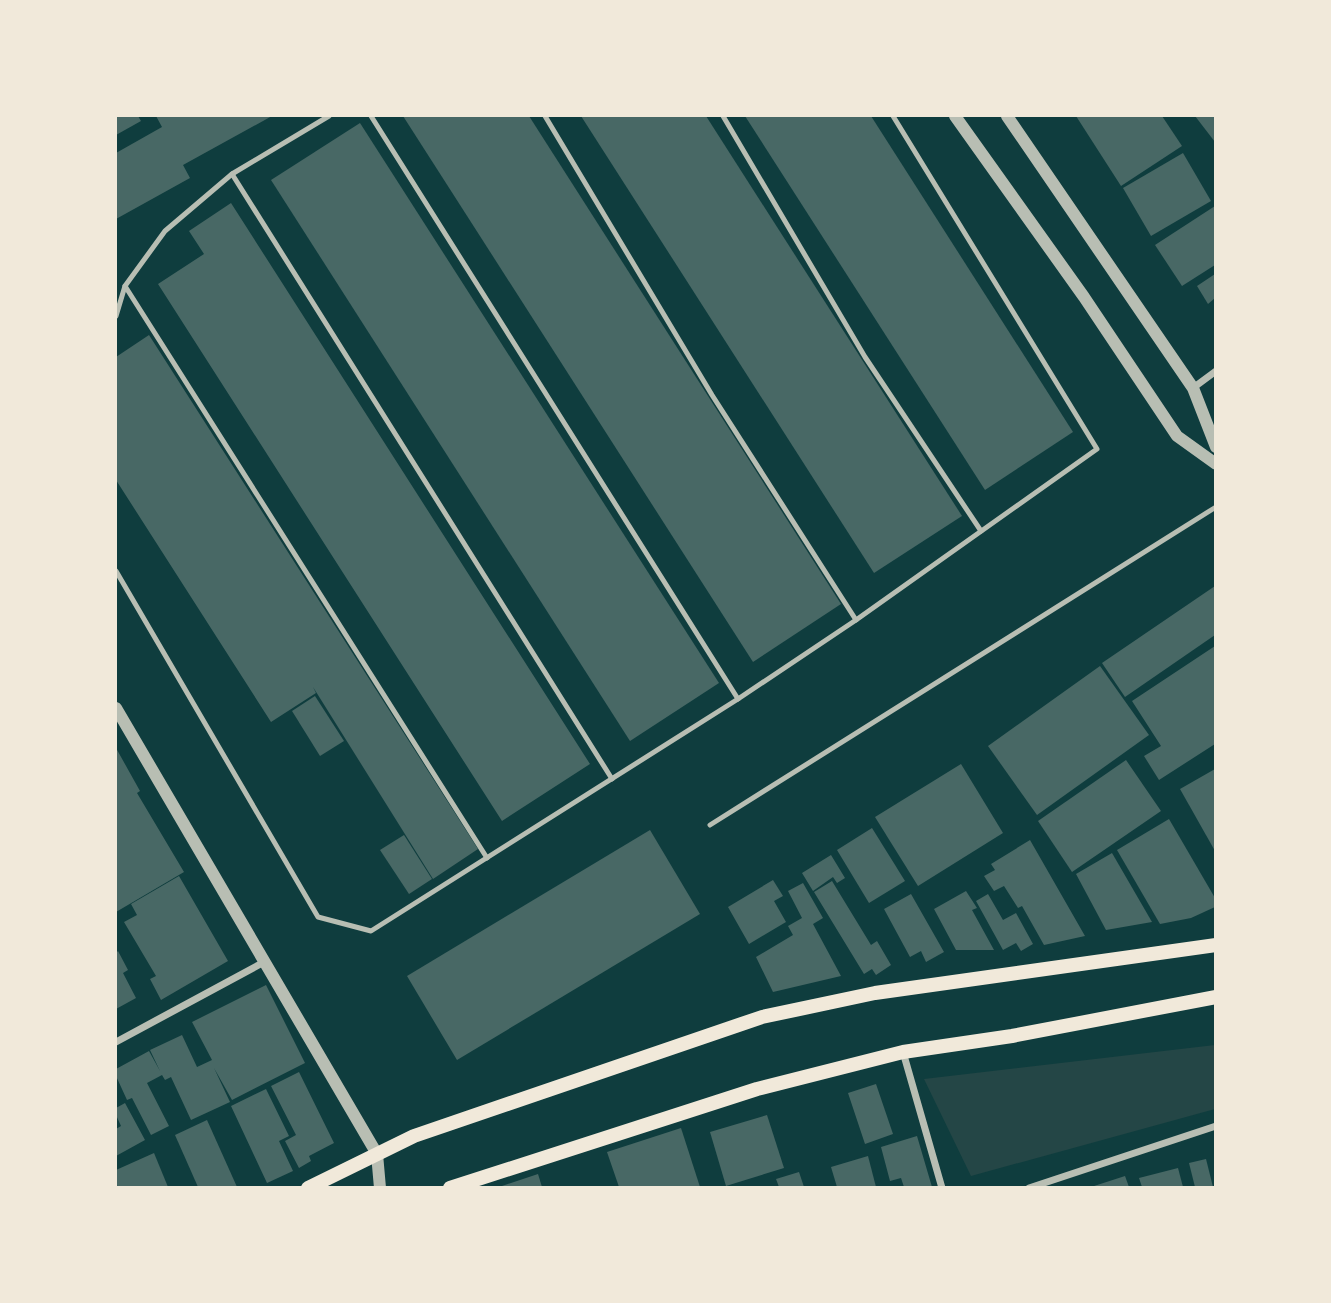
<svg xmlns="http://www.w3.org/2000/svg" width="1331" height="1303" font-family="'PT Sans',sans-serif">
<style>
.green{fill:#244646}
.building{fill:#486865}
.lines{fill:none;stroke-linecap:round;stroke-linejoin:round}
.service{stroke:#b8beb3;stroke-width:5}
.minor{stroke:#b8beb3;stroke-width:7}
.tertiary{stroke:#b8beb3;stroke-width:12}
.secondary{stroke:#f1e9da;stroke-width:14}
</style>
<rect width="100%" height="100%" fill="#0f3d3e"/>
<!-- green -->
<path class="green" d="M1215 1045V1109L971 1176 924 1079Z"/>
<!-- building -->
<g class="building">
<path d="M116 116H138L141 121 116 135Z"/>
<path d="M156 116H272L183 165 190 178 116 219V153L162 127Z"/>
<path d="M403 116H529L841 604 753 662Z"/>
<path d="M581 116H706L962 516 874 573Z"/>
<path d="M745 116H871L1073 432 985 490Z"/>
<path d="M1076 116H1162L1182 146 1121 186Z"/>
<path d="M1195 116H1215V142Z"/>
<path d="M360 123 719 683 630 741 271 180Z"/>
<path d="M1183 153 1211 201 1151 236 1123 188Z"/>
<path d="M231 203 590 764 502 821 158 284 204 254 189 231Z"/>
<path d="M1215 206V265L1182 286 1155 245Z"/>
<path d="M1215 274V298L1208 304 1197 286Z"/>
<path d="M149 335 478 849 433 879 313 687 316 693 271 722 116 480V357Z"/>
<path d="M1215 586V635L1125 697 1102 663Z"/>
<path d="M1215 646V744L1159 780 1144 756 1161 746 1132 701Z"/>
<path d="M1100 666 1149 735 1037 815 988 746Z"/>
<path d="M315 696 344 741 320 756 292 711Z"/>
<path d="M116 748 140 791 137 793 184 872 116 912Z"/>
<path d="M1126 760 1161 811 1072 872 1038 821Z"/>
<path d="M961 764 1003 833 918 886 875 817Z"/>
<path d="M1215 769V851L1180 789Z"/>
<path d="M1169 819 1215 898V907L1191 918 1160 924 1117 850Z"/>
<path d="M872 828 905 881 869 903 837 850Z"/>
<path d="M650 830 700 914 457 1060 407 976Z"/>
<path d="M404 835 432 879 409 894 380 850Z"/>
<path d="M1030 840 1085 936 1044 945 1022 906 1018 908 1004 886 994 891 984 876 995 870 991 864Z"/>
<path d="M1112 853 1152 922 1106 930 1076 874Z"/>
<path d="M831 855 845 878 837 883 833 877 813 891 802 873Z"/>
<path d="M179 876 228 961 161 1000 150 979 156 976 124 922 137 915 131 904Z"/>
<path d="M773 880 783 896 774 901 786 922 749 944 728 907Z"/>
<path d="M832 881 871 945 877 941 891 965 876 975 872 969 864 974 814 892Z"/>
<path d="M803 883 823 918 813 924 841 976 773 992 756 957 793 935 788 926 802 918 788 891Z"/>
<path d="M966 891 977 908 972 910 994 950H956L934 909Z"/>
<path d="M911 894 944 952 926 962 921 951 910 957 884 909Z"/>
<path d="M988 894 1003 920 1016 913 1033 944 1021 951 1016 943 1003 950 976 901Z"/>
<path d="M118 951 128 970 123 973 136 998 116 1009V953Z"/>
<path d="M266 985 305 1063 232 1100 214 1068 230 1102 191 1120 171 1077 165 1080 162 1075 147 1083 169 1126 151 1135 132 1098 127 1100 116 1076V1069L149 1051 160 1071 150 1050 182 1035 197 1067 212 1060 192 1022Z"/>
<path d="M299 1072 334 1143 309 1156 311 1161 299 1168 285 1141 296 1135 271 1086Z"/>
<path d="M876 1084 893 1134 865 1144 848 1093Z"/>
<path d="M266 1089 289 1136 279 1141 293 1171 267 1183 231 1106Z"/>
<path d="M125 1103 145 1140 116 1156V1129L121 1126 116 1115V1108Z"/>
<path d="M767 1115 784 1168 726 1186 710 1132Z"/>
<path d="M207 1120 237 1187H198L175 1135Z"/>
<path d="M681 1128 700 1187H619L607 1152Z"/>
<path d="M917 1136 932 1187H904L901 1178 890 1181 881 1147Z"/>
<path d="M154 1153 168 1187H116V1170Z"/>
<path d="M868 1156 876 1187H837L831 1167Z"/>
<path d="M1206 1159 1213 1187H1195L1189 1163Z"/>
<path d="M1178 1168 1183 1187H1142L1139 1178Z"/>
<path d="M799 1172 804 1187H779L776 1179Z"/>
<path d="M538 1174 542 1187H499Z"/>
<path d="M1125 1176 1129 1187H1091Z"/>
</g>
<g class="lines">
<!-- service -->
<g class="service">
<path d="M371 116 738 699"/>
<path d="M545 116 712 395 856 620"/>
<path d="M723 116 865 357 981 531"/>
<path d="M232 174 612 779"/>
<path d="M125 286 487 858"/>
<path d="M116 316 125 286 165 231 232 174 329 116"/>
<path d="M116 571 318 917 371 931 738 699 856 620 1097 449 893 116"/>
<path d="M710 825 1216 507"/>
</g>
<!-- minor -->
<g class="minor">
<path d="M1193 388 1216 371"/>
<path d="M116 1042 266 961"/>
<path d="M903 1052 942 1188"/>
<path d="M1029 1188 1216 1126"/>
</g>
<!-- tertiary -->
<g class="tertiary">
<path d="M955 116 1084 297 1177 436 1216 464"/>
<path d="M1007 116 1193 388 1216 447"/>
<path d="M116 708 377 1154 380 1188"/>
</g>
<!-- secondary -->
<g class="secondary">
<path d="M308 1188 414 1136 762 1017 875 993 1216 945"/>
<path d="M450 1188 757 1089 903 1052 1012 1036 1216 997"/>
</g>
</g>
<!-- border -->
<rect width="1331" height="1303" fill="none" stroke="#f1e9da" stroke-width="234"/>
</svg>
